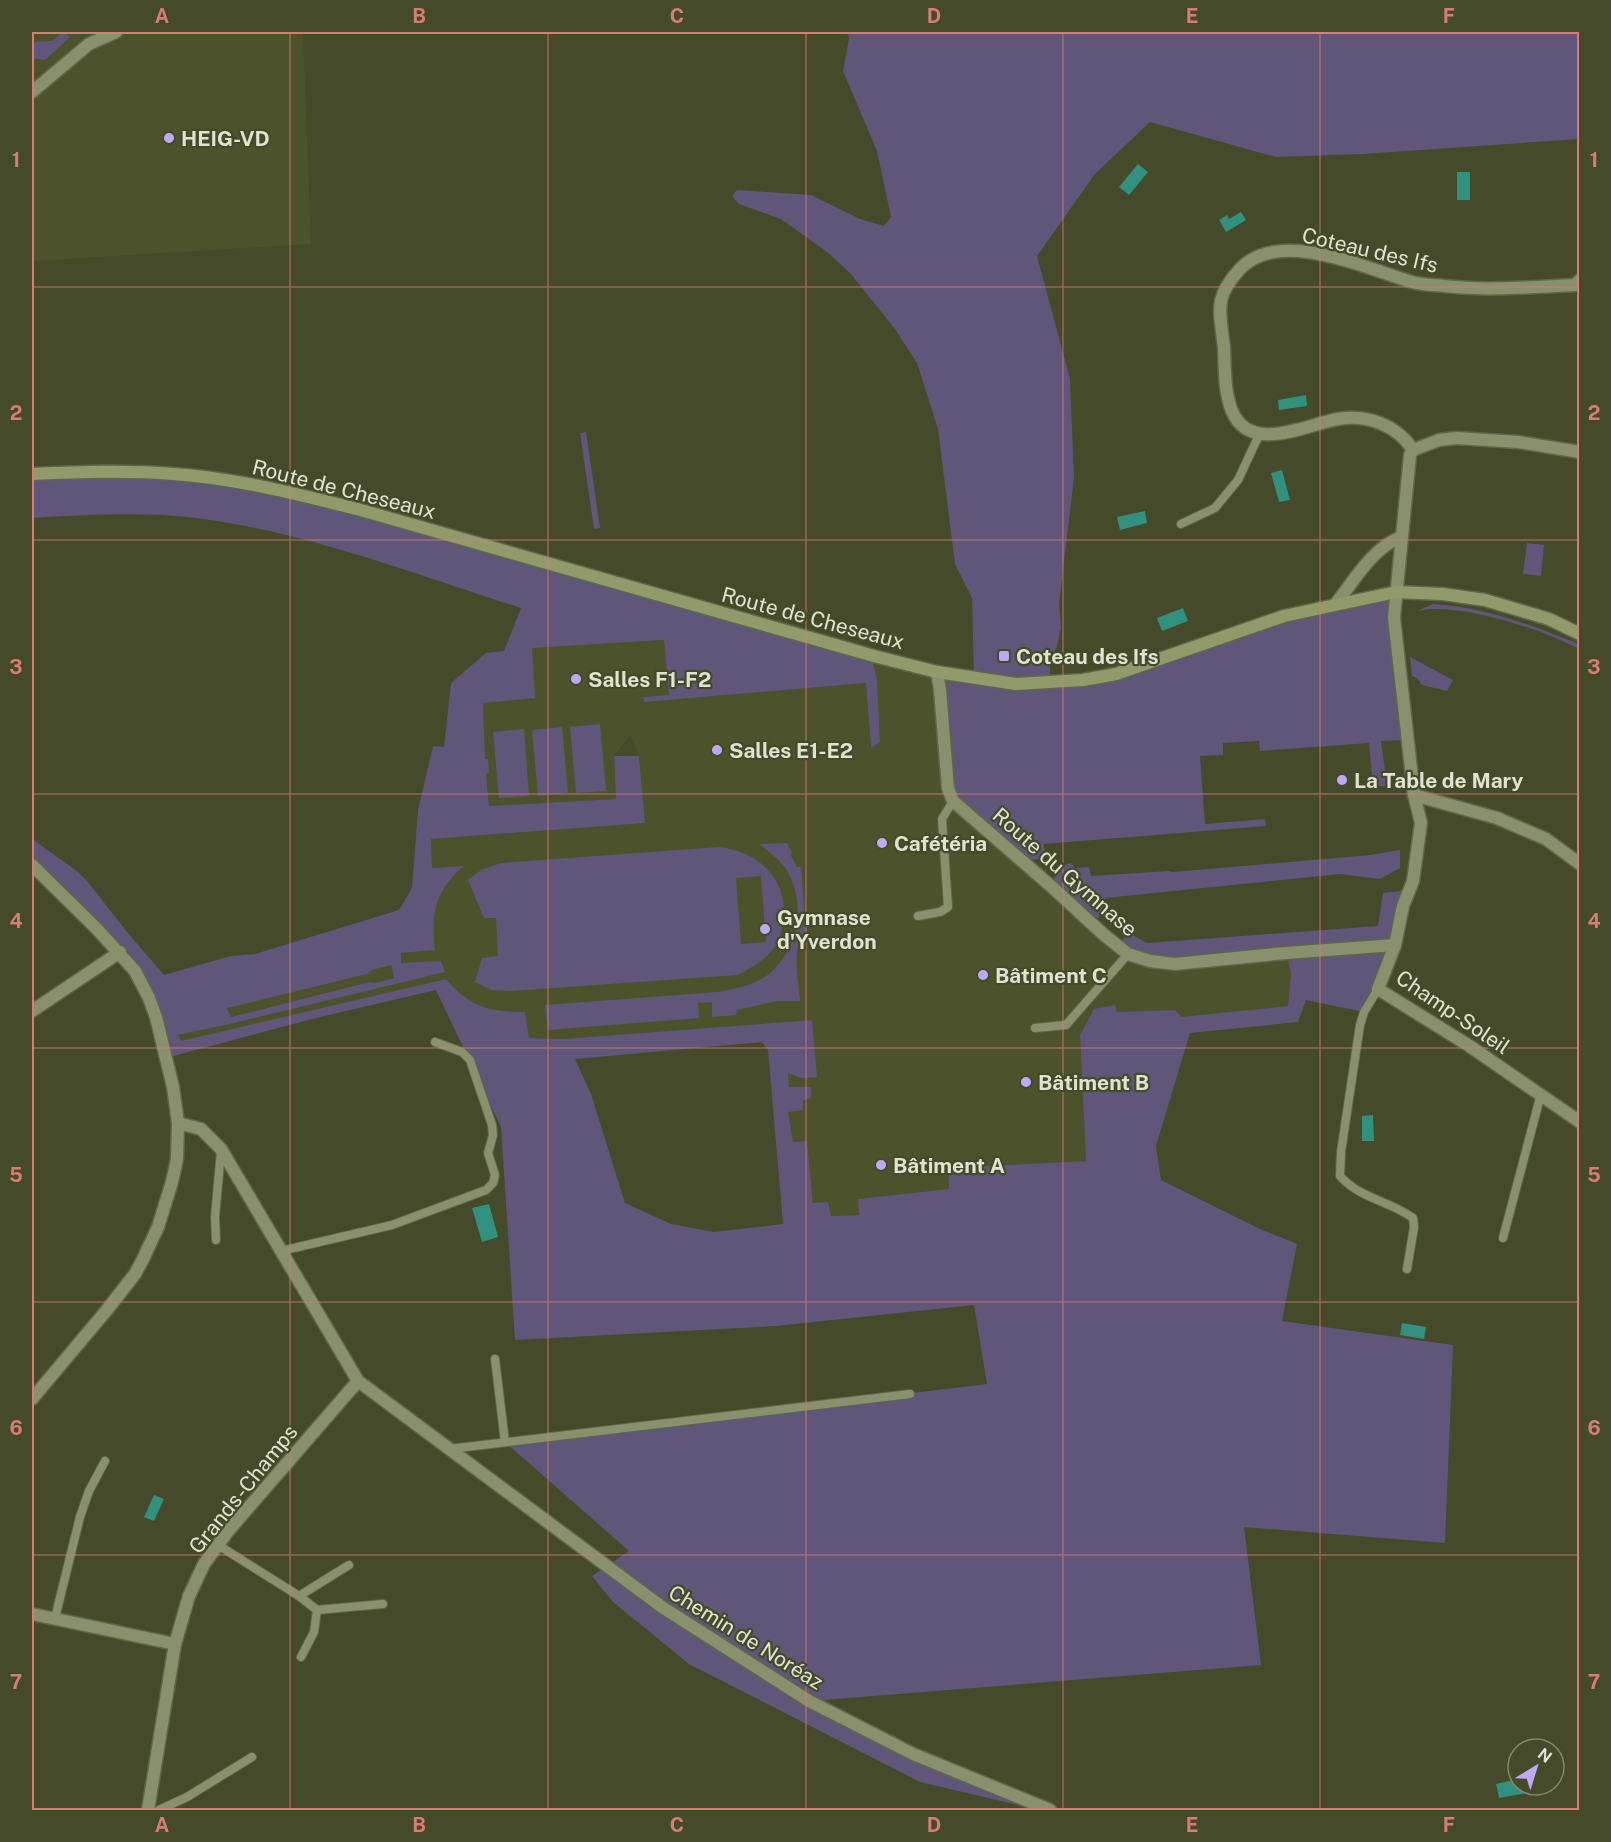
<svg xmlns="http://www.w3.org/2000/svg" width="1611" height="1842" font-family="'Public Sans',sans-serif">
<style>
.built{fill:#4c532c}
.green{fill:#605679;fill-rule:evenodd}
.water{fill:#31917e}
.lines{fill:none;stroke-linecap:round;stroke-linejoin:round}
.lane-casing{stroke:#61664a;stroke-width:10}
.street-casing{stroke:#61664a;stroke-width:15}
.secondary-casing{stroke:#61664a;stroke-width:15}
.lane{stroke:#88906d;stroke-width:8}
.street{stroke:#88906d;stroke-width:12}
.secondary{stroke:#919a6b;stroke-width:12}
.grid{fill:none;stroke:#da7c74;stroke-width:1.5;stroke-opacity:0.55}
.poi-dot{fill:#bfa9f4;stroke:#444a2a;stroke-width:2}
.labels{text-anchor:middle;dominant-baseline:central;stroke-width:4.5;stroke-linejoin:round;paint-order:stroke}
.poi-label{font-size:21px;font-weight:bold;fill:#dfe3d0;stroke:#444a2a;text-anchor:start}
.street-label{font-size:21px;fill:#dfe3d0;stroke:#444a2a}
.neatline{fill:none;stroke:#da7c74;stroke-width:2}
.grid-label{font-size:20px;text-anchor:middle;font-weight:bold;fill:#da7c74}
</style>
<rect width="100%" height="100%" fill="#444a2a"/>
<!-- built -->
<g class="built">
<path d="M32 32H303L311 244 32 261Z"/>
<path d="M664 640 669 696 643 697 644 702 866 683 871 748 880 742 877 680 873 661 937 672 948 788 1119 947 1286 953 1291 972 1288 1006 1180 1018 1175 1010 1117 1012 1115 1005 1080 1035 1086 1161 948 1168 949 1189 858 1199 859 1215 831 1216 828 1202 813 1203 807 1141 793 1142 787 1112 811 1098V1087H789L788 1072 801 1078 812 1020 562 1039 529 1038 525 1012H501L474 1004 456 990 446 979 181 1042 178 1035 230 1024 445 972 440 961 401 964 400 953 435 950 432 924 437 901 447 881 462 866 432 868 431 839 645 823 639 756 630 735 614 756 616 799 489 806 486 774 488 759H485L483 702 532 648Z"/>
<path d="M391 965 394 978 376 983 369 982 230 1017 227 1007 367 974 372 970Z"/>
</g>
<!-- green -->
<g class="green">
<path d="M63 32 70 37 45 60 32 58V42L52 41Z"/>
<path d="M847 32H1579V139L1363 154 1276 157 1150 122 1095 174 1037 256 1070 379 1074 478 1059 604 1061 628 1057 646 1050 662V682L1083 680 1284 616 1396 592 1407 740 1381 741 1387 786H1373L1369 743 1260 751 1259 741 1223 743V755L1200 756 1205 824 1265 819 1266 826 1044 844 1045 855 1038 859 1023 861 953 801 937 672 974 676 972 598 955 564 938 429 917 363 895 329 850 273 827 252 781 219 739 204 732 196 737 190 811 195 860 219 884 226 891 217 877 151 843 71 849 38Z"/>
<path d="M586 432 600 528 594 529 580 433Z"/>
<path d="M143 472 274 488 873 661 877 680 880 742 871 748 866 683 644 702 643 697 669 695 664 640 532 648 535 698 483 703 485 759H488L489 773 486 774 489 806 616 799 614 756H639L645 823 431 839 432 868 463 866C435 893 431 911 435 950L401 953V963L441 961 445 972 230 1024 178 1035 181 1041 446 979C470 1007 489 1012 525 1012L529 1038 562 1039 812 1020 817 1077 801 1078 788 1073 789 1087H811V1098L803 1101V1110L788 1112 793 1142 807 1141 813 1203 828 1202 831 1216 859 1215 858 1199 949 1189 948 1168 1086 1161 1080 1035 1094 1009 1115 1005 1117 1012 1175 1010 1181 1017 1288 1006 1291 972 1286 953 1175 964 1119 947 1125 935 1129 933 1147 943 1378 926 1383 893 1409 890 1395 945 1364 1012 1306 1000 1298 1022 1190 1033 1156 1146 1161 1180 1260 1229 1297 1244 1282 1321 1453 1345 1445 1543 1244 1527 1261 1665 810 1701 1039 1810 920 1782 689 1664 613 1602 592 1576 629 1551 505 1442 987 1384 974 1305 776 1326 515 1340 501 1127 436 990 316 1018 166 1058 135 971 32 865V839L77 871 88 882 127 932 164 975 231 956 255 954 399 910 412 888 418 810 433 746 444 747 451 683 486 653 504 651 521 608C414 574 299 529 187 517 136 512 83 515 32 518V474ZM391 965 394 978 376 983 369 982 231 1017 227 1008 367 974 372 970ZM762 1042 768 1050 783 1224 714 1232 671 1224 625 1203 591 1094 575 1059Z"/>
<path d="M1527 543 1544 545 1541 576 1523 574Z"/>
<path d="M1433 604C1483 607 1529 624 1576 643L1579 644V649C1544 630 1457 601 1417 611Z"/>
<path d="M1410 657 1453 680 1447 691 1422 685 1417 678 1412 676Z"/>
<path d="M600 724 606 791 576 793 570 727Z"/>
<path d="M562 727 568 793 538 796 532 730Z"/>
<path d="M524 729 529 796 499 798 493 732Z"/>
<path d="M787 843 792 853 790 854 797 867H801L806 933C790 943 799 984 800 1001H776L737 1010 736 1015 712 1017V1002L698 1003 699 1018 548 1030 545 1005 717 992C735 989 754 986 769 974 799 949 807 903 786 869 779 859 768 851 759 844Z"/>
<path d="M719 847C759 852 789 879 783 922 782 930 779 941 774 948 764 961 751 968 737 975L511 991 492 990 475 982 482 958 498 956 496 918H484L468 880 481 870 501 863ZM761 876 766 942 741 944 736 878Z"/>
<path d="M1400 850V868L1380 879 1340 874 1105 898 1107 909 1102 915 1090 922 1052 887 1057 867 1071 863 1075 868 1089 867 1091 876 1169 871 1173 872 1370 855Z"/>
</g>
<!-- water -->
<g class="water">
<path d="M1138 164 1148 172 1129 195 1119 187Z"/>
<rect x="1457" y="172" width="13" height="28"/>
<path d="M1241 212 1246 220 1226 232 1219 220 1227 215 1229 219Z"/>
<path d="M1306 395 1307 406 1279 410 1278 400Z"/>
<path d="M1282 470 1290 500 1279 502 1271 473Z"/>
<path d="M1145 511 1147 523 1120 530 1117 517Z"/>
<path d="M1183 608 1188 621 1162 631 1157 618Z"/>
<path d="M1373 1115 1374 1141H1362V1116Z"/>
<path d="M489 1204 498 1237 482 1242 472 1208Z"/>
<path d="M1402 1323 1426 1327 1424 1339 1400 1335Z"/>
<path d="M154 1495 164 1499 154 1521 144 1517Z"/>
<path d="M1518 1779V1785H1526L1527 1793 1499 1798 1496 1784Z"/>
</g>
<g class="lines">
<defs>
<g id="lane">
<path d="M1181 524 1215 508 1238 480 1260 433"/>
<path d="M918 916 940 912 948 907 942 819 953 801"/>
<path d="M1378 989 1364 1012 1360 1025 1341 1152 1340 1176C1359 1198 1390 1201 1413 1218L1414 1227 1407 1269"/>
<path d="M1035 1028 1066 1025 1128 954"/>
<path d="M1503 1238 1541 1094"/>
<path d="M216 1240 215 1217 221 1151"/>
<path d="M281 1251 392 1225 486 1190 493 1183 495 1175 488 1153 493 1135 492 1125 470 1060 462 1052 435 1042"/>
<path d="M495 1359 505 1442"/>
<path d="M449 1449 910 1394"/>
<path d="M218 1545 299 1596 317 1610 383 1604"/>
<path d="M299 1596 349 1565"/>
<path d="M55 1618 80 1517 89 1491 105 1461"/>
<path d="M301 1657 314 1632 317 1610"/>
<path d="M159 1810 187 1797 252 1757"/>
</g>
<g id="street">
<path d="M32 92 89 44 116 32"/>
<path d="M1413 450C1397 425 1367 414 1338 419 1307 424 1250 455 1232 411 1224 392 1225 368 1224 348 1220 311 1213 298 1240 269 1279 227 1367 269 1412 282 1422 285 1434 285 1444 286 1487 291 1532 287 1575 285L1580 280"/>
<path d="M1580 452 1518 442 1456 438 1439 440 1413 450 1410 455 1394 618 1414 795 1421 823 1413 881 1403 906 1395 945 1378 989 1468 1045 1580 1122"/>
<path d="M1335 605C1353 582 1372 548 1401 537"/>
<path d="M937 672 940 690 948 788 953 801 1052 887 1103 934 1128 954 1150 961 1175 964 1286 953 1395 945"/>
<path d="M1414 795 1497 818 1546 839 1580 864"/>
<path d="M32 865 97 929 135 971 149 998 156 1017 173 1087 178 1123 177 1159 172 1182 158 1227 143 1259 135 1274 106 1311 32 1399"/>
<path d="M32 1011 120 952"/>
<path d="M178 1123 201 1129 221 1149 358 1381 662 1607 809 1701 913 1754 1050 1810"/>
<path d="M32 1614 175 1644"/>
<path d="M148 1810 175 1644 189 1596 204 1564 229 1530 358 1381"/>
</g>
<path id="secondary" d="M32 474C79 472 126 470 173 474 235 478 296 494 357 509L874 656 937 672 1016 684 1083 680 1116 674 1284 616 1396 592 1443 594 1485 600 1549 619 1580 634"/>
</defs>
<!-- lane casing -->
<use href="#lane" class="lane-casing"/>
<!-- street casing -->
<use href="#street" class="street-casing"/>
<!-- secondary casing -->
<use href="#secondary" class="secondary-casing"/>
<!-- lane -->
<use href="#lane" class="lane"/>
<!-- street -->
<use href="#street" class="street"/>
<!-- secondary -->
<use href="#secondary" class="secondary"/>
</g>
<!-- grid -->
<path class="grid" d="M290 32V1810M548 32V1810M806 32V1810M1063 32V1810M1320 32V1810M32 287H1580M32 540H1580M32 794H1580M32 1048H1580M32 1302H1580M32 1555H1580"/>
<!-- markers -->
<g class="poi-dot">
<circle cx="169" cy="138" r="6"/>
<rect x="998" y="650" width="12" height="12" rx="3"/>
<circle cx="576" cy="679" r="6"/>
<circle cx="717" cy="750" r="6"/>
<circle cx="1342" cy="780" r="6"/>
<circle cx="882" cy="843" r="6"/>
<circle cx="765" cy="929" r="6"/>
<circle cx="983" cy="975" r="6"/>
<circle cx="1026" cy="1082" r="6"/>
<circle cx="881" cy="1165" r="6"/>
</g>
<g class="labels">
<!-- poi labels -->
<g class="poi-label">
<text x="181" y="138">HEIG-VD</text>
<text x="1016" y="656">Coteau des Ifs</text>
<text x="588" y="679">Salles F1-F2</text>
<text x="729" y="750">Salles E1-E2</text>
<text x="1354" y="780">La Table de Mary</text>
<text x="894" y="843">Cafétéria</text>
<text x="777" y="917">Gymnase<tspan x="777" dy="24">d'Yverdon</tspan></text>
<text x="995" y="975">Bâtiment C</text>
<text x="1038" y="1082">Bâtiment B</text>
<text x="893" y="1165">Bâtiment A</text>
</g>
<!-- street labels -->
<g class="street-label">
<text transform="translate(1370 250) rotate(13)">Coteau des Ifs</text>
<text transform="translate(344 489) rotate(14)">Route de Cheseaux</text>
<text transform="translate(813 618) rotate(15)">Route de Cheseaux</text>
<text transform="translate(1065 872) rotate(41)">Route du Gymnase</text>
<text transform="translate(1453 1012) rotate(34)">Champ-Soleil</text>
<text transform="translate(243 1489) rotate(-51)">Grands-Champs</text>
<text transform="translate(746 1637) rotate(32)">Chemin de Noréaz</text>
</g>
</g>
<!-- border -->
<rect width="1611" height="1842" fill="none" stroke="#444a2a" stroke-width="66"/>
<!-- north arrow -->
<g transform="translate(1536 1767) rotate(38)"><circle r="28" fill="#444a2a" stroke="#82876c" stroke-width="1.5"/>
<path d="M0-4.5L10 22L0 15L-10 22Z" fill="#bfa9f4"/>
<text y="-9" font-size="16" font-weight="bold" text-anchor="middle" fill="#dfe3d0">N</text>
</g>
<rect x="33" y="33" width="1545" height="1776" class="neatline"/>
<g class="grid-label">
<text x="162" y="23">A</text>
<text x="419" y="23">B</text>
<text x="677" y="23">C</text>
<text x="934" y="23">D</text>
<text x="1192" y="23">E</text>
<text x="1449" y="23">F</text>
<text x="16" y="167">1</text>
<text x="1594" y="167">1</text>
<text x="16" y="420">2</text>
<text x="1594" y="420">2</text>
<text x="16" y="674">3</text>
<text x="1594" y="674">3</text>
<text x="16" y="928">4</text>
<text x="1594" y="928">4</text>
<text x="16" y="1182">5</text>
<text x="1594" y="1182">5</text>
<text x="16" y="1435">6</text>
<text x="1594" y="1435">6</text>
<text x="16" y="1689">7</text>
<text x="1594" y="1689">7</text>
<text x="162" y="1832">A</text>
<text x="419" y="1832">B</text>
<text x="677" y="1832">C</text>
<text x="934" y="1832">D</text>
<text x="1192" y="1832">E</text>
<text x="1449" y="1832">F</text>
</g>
</svg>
